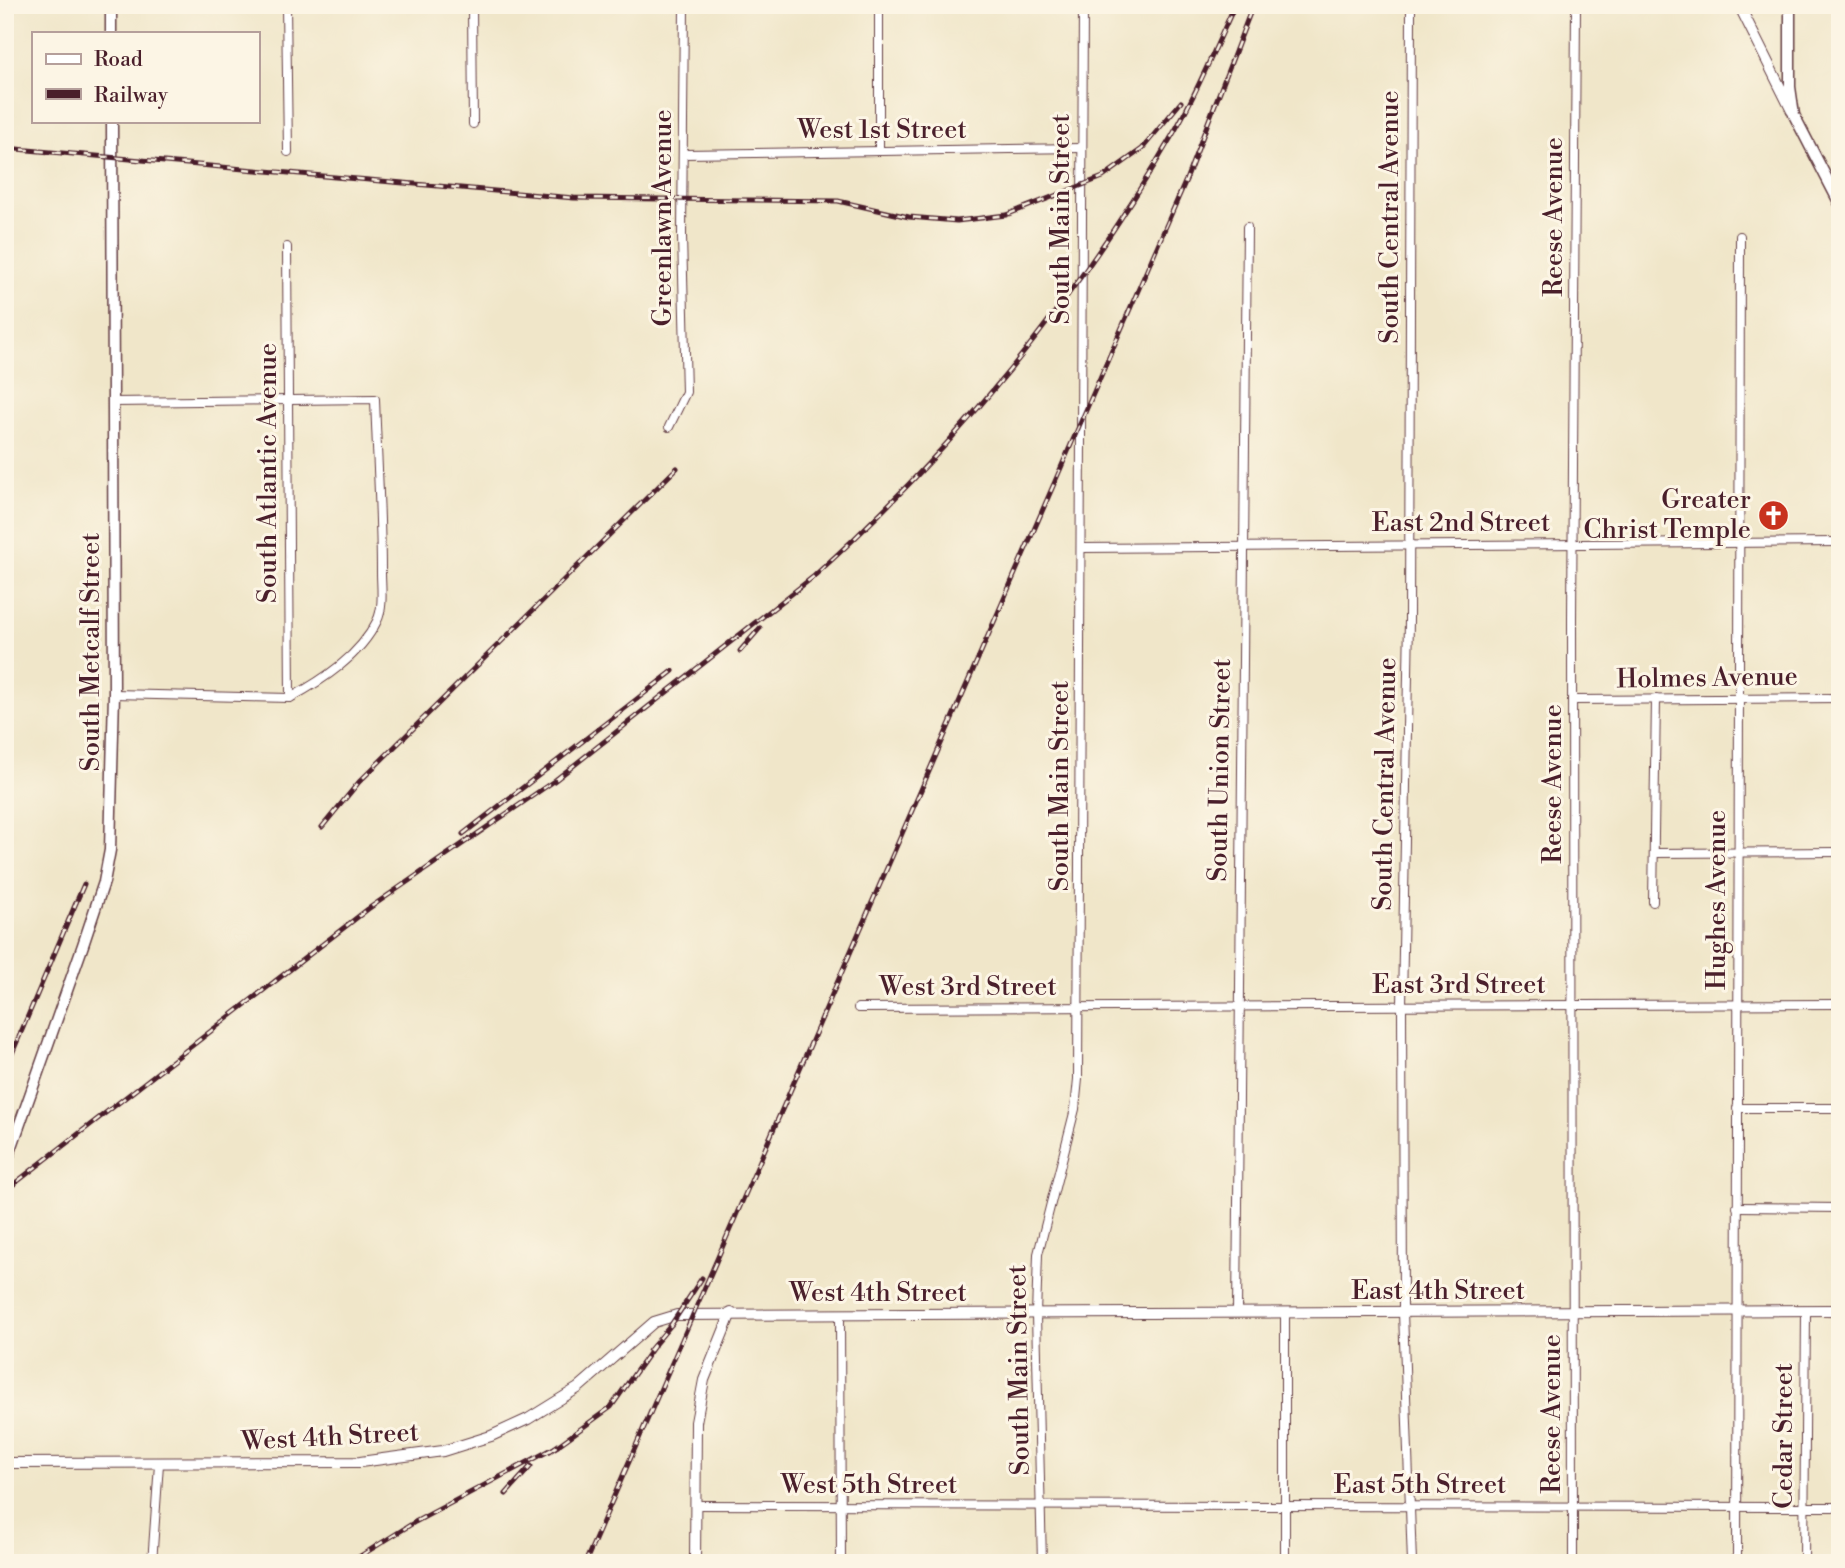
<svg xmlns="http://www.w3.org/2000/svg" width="1845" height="1568" font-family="'Libre Bodoni',serif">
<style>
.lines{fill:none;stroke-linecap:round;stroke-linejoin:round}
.minor-casing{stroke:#633d43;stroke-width:10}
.tertiary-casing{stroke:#633d43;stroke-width:12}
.secondary-casing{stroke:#633d43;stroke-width:13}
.minor{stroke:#fff;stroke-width:8}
.tertiary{stroke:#fff;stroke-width:10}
.secondary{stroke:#fff;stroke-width:10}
.rail-casing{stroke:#4a1f2b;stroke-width:5}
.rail{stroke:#fcf5e5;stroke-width:2.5;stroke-dasharray:8;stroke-linecap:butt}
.labels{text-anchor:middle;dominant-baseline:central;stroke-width:6;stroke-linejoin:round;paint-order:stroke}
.street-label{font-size:26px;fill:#4a1f2b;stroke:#fcf5e5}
.poi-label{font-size:26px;fill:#4a1f2b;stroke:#fcf5e5;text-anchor:end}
</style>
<rect width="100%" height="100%" fill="#fcf5e5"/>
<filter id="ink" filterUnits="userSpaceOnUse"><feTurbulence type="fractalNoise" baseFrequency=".0143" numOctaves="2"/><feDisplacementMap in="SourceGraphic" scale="14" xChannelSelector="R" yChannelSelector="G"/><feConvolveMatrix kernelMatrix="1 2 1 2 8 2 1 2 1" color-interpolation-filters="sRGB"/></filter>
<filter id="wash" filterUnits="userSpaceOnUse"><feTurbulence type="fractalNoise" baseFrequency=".00686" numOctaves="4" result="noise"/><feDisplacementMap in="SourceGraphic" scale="28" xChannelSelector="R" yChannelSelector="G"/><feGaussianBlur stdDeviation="1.57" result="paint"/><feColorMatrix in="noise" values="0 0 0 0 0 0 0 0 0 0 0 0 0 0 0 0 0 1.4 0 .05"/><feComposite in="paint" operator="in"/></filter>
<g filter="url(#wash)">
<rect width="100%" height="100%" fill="#f0e6c9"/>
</g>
<g filter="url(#ink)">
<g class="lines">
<defs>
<g id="minor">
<path d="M286 5 288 152"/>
<path d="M472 5 473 124"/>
<path d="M1411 5 1409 619 1402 1006 1403 1312 1412 1563"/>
<path d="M879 151V5"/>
<path d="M684 154 1082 148"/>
<path d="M287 247 290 698"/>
<path d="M113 402 375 399C377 457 381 515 381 572 381 587 384 607 377 621 360 656 323 680 290 698L114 694"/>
<path d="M669 427 686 392 682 236 684 5"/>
<path d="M1082 548 1840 542"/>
<path d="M1574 700 1840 698"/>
<path d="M1654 853 1840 852"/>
<path d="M1653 902 1656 699"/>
<path d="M858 1008 1840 1004"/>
<path d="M1737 1108H1840"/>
<path d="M1737 1207 1840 1208"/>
<path d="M1237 1313 1247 227"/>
<path d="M1285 1313V1563"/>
<path d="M840 1314 841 1563"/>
<path d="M695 1505 1840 1507"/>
<path d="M152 1563 159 1464"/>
<path d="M1042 1563 1036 1315 1038 1254 1075 1109 1078 1079 1083 5"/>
<path d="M1573 1563 1572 619 1576 5"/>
<path d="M1737 1563 1740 236"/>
<path d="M1804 1563 1806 1310"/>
</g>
<g id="tertiary">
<path d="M1739 5 1792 111"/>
<path d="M5 1463 360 1462 443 1451 491 1436 528 1419 578 1388 654 1322 677 1315 1840 1310"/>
<path d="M695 1563 696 1422 704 1380 731 1313"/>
</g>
<g id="secondary">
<path d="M111 5V33"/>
<path d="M1790 5V87L1794 115 1840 204"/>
<path d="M5 1166 83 945 104 882 110 850 114 694 112 121"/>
</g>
</defs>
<!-- minor casing -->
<use href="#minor" class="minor-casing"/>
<!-- tertiary casing -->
<use href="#tertiary" class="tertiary-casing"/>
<!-- secondary casing -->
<use href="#secondary" class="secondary-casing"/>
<!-- minor -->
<use href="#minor" class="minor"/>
<!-- tertiary -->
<use href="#tertiary" class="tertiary"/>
<!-- secondary -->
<use href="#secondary" class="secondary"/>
<defs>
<g id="rail">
<path d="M5 148 574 198 838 201 909 217 957 221 1006 215 1103 177 1142 149 1181 102"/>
<path d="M740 651 760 628"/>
<path d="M322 827 359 782 677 468"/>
<path d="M463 834 673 671"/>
<path d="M5 1070 84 884"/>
<path d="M5 1191 368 909 554 781 813 577C954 450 1078 298 1173 134 1197 93 1215 48 1235 5"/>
<path d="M649 1351 671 1325 702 1278"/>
<path d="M550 1451 611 1407 654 1346"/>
<path d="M506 1494 531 1466"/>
<path d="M349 1563 415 1522 558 1446"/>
<path d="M585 1563 1186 180 1253 5"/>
</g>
</defs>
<!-- rail casing -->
<use href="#rail" class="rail-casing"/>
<!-- rail -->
<use href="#rail" class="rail"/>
</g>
</g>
<!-- icons -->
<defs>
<symbol id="church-disc" viewBox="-11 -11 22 22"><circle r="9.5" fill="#c8321e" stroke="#fcf5e5"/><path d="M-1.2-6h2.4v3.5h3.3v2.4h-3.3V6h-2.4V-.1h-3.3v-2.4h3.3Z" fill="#fff"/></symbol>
</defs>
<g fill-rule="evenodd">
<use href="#church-disc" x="1756" y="498" width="35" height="35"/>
</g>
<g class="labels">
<!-- street labels -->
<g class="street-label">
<text x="882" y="130">West 1st Street</text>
<text transform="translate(1390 217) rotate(-90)">South Central Avenue</text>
<text transform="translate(1554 217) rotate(-90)">Reese Avenue</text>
<text transform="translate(663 218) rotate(-90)">Greenlawn Avenue</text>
<text transform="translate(1061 219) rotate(-90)">South Main Street</text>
<text transform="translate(268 473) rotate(-90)">South Atlantic Avenue</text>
<text x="1461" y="523">East 2nd Street</text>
<text transform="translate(91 652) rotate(-90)">South Metcalf Street</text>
<text transform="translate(1707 678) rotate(-1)">Holmes Avenue</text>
<text transform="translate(1220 770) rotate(-89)">South Union Street</text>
<text transform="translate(1385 784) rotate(-89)">South Central Avenue</text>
<text transform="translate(1553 784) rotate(-90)">Reese Avenue</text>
<text transform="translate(1060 786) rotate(-90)">South Main Street</text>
<text transform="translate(1717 900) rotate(-90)">Hughes Avenue</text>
<text x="1459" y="985">East 3rd Street</text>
<text x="968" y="987">West 3rd Street</text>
<text x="1438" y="1291">East 4th Street</text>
<text x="878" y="1293">West 4th Street</text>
<text transform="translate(1019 1370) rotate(-91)">South Main Street</text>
<text transform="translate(1552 1414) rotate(-90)">Reese Avenue</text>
<text transform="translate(1784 1436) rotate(-90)">Cedar Street</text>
<text transform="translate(330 1437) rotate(-3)">West 4th Street</text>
<text x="869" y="1485">West 5th Street</text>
<text x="1420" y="1485">East 5th Street</text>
</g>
<!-- poi labels -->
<g class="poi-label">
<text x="1751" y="500">Greater<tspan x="1751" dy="30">Christ Temple</tspan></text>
</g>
</g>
<!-- margin -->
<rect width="1845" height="1568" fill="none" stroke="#fcf5e5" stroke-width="28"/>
<!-- legend -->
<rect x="32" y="32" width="228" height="91" fill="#fcf5e5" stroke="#b59f9b" stroke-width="2"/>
<rect x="46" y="54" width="35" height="10" fill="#ffffff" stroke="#b59f9b" stroke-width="2"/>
<text x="94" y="66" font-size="21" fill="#4a1f2b">Road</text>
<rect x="46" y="89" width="35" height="10" fill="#4a1f2b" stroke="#b59f9b" stroke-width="2"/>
<text x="94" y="102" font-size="21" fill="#4a1f2b">Railway</text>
</svg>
